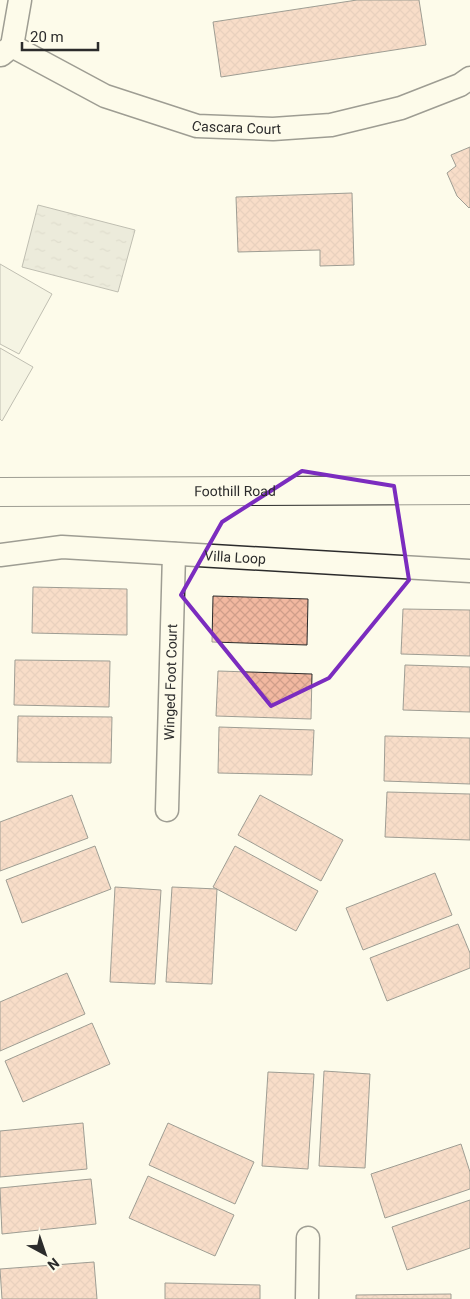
<svg xmlns="http://www.w3.org/2000/svg" width="470" height="1299" font-family="Roboto,sans-serif">
<style>
.park{fill:#ecebdb;stroke:#74746e}
.water{fill:url(#water-ripples);stroke:#74746e}
.building{fill:url(#building-cross-hatch);stroke:#2b2b2b}
.lines{fill:none;stroke-linecap:round;stroke-linejoin:round}
.minor-casing{stroke:#2b2b2b;stroke-width:25}
.secondary-casing{stroke:#2b2b2b;stroke-width:30}
.minor{stroke:#fdfbea;stroke-width:22}
.secondary{stroke:#fdfbea;stroke-width:28}
.marked{fill:none;stroke:#7b2cbf;stroke-width:4;stroke-linejoin:round}
.labels{text-anchor:middle;dominant-baseline:central;stroke-width:4;stroke-linejoin:round;paint-order:stroke}
.street-label{font-size:14px;fill:#2b2b2b;stroke:#fdfbea}
</style>
<defs>
<pattern id="water-ripples" width="26" height="14" patternUnits="userSpaceOnUse" patternTransform="scale(1.25)"><rect width="26" height="14" fill="#d8d7c9"/><path d="M2 4q2-2 4 0t4 0M15 11q2-2 4 0t4 0" fill="none" stroke="#bab9ad"/></pattern>
<pattern id="building-cross-hatch" width="8" height="8" patternUnits="userSpaceOnUse" patternTransform="scale(1.25)"><rect width="8" height="8" fill="#f2b8a0"/><path d="M0 0l8 8M0 8l8-8" fill="none" stroke="#d09e8a"/></pattern>
</defs>
<rect width="100%" height="100%" fill="#fdfbea"/>
<!-- park -->
<g class="park">
<path d="M0 264 52 294 19 354 0 344Z"/>
<path d="M0 348 33 367 2 421 0 419Z"/>
</g>
<!-- water -->
<path class="water" d="M38 205 135 230 118 292 22 267Z"/>
<!-- building -->
<g class="building">
<path d="M357 0H419L426 45 221 77 213 22Z"/>
<path d="M470 147V207L469 208 457 196 447 173 456 166 451 155Z"/>
<path d="M352 193 354 265 320 266V250L238 252 236 197Z"/>
<path d="M33 587 127 589V635L32 633Z"/>
<path d="M213 596 308 599 307 645 212 642Z"/>
<path d="M403 609 470 610V656L401 654Z"/>
<path d="M15 660 110 661 109 707 14 705Z"/>
<path d="M405 665 470 667V712L403 710Z"/>
<path d="M218 671 312 674 311 719 216 716Z"/>
<path d="M18 716 112 717 111 763 17 762Z"/>
<path d="M219 727 314 730 312 775 218 773Z"/>
<path d="M385 736 470 738V784L384 781Z"/>
<path d="M387 792 470 794V840L385 837Z"/>
<path d="M72 795 88 838 0 871V822Z"/>
<path d="M260 795 343 840 321 881 238 835Z"/>
<path d="M95 846 111 889 22 923 6 880Z"/>
<path d="M235 846 318 891 296 931 213 887Z"/>
<path d="M435 873 452 915 363 950 346 908Z"/>
<path d="M115 887 161 890 155 984 110 982Z"/>
<path d="M172 887 217 889 212 984 166 982Z"/>
<path d="M458 924 470 953V968L387 1001 370 958Z"/>
<path d="M67 973 85 1014 0 1051V1002Z"/>
<path d="M92 1023 110 1064 23 1102 5 1061Z"/>
<path d="M324 1071 370 1074 365 1168 319 1166Z"/>
<path d="M268 1072 314 1074 308 1169 262 1166Z"/>
<path d="M83 1123 87 1169 0 1177V1131Z"/>
<path d="M168 1123 254 1162 235 1204 149 1165Z"/>
<path d="M461 1144 470 1172V1189L385 1218 371 1174Z"/>
<path d="M148 1176 234 1215 215 1256 129 1218Z"/>
<path d="M91 1179 96 1224 2 1234 0 1188Z"/>
<path d="M470 1200V1248L407 1270 392 1227Z"/>
<path d="M94 1262 97 1299H2L0 1269Z"/>
<path d="M165 1283 260 1285V1299H165Z"/>
<path d="M451 1294V1299H356V1295Z"/>
</g>
<g class="lines">
<defs>
<g id="minor">
<path id="s1" d="M12 46 105 96 197 126 273 129 331 125 401 108 460 85 470 78"/>
<path d="M1 55 12 46 20 0"/>
<path id="s2" d="M0 555 62 547 470 571"/>
<path id="s3" d="M167 810 174 554"/>
<path d="M307 1299 308 1238"/>
</g>
<g id="secondary">
<path id="s4" d="M0 492 470 490"/>
</g>
</defs>
<!-- minor casing -->
<use href="#minor" class="minor-casing"/>
<!-- secondary casing -->
<use href="#secondary" class="secondary-casing"/>
<!-- minor -->
<use href="#minor" class="minor"/>
<!-- secondary -->
<use href="#secondary" class="secondary"/>
</g>
<!-- marked area -->
<path d="M0 0H470V1299H0ZM302 471 394 486 409 580 329 678 271 706 181 595 222 522Z" fill="#fdfbea" fill-opacity=".55" fill-rule="evenodd"/>
<path class="marked" d="M302 471 394 486 409 580 329 678 271 706 181 595 222 522Z"/>
<g class="labels">
<!-- street labels -->
<g class="street-label">
<text stroke="none"><textPath href="#s1" startOffset="242">Cascara Court</textPath></text>
<text stroke="none"><textPath href="#s4" startOffset="235">Foothill Road</textPath></text>
<text stroke="none"><textPath href="#s2" startOffset="236">Villa Loop</textPath></text>
<text stroke="none"><textPath href="#s3" startOffset="128">Winged Foot Court</textPath></text>
</g>
</g>
<!-- north arrow -->
<g transform="translate(45 1254) rotate(140)" stroke="#fdfbea" stroke-width="4" paint-order="stroke">
<path d="M0-4L9 19L0 12L-9 19Z" fill="#2b2b2b"/>
<text y="-8" font-size="14" font-weight="bold" text-anchor="middle" fill="#2b2b2b">N</text>
</g>
<!-- scale -->
<path d="M22 42v8h76v-8" fill="none" stroke="#2b2b2b" stroke-width="2.5"/>
<text x="30" y="42" font-size="15" fill="#2b2b2b" stroke="#fdfbea" stroke-width="4" paint-order="stroke">20 m</text>
</svg>
